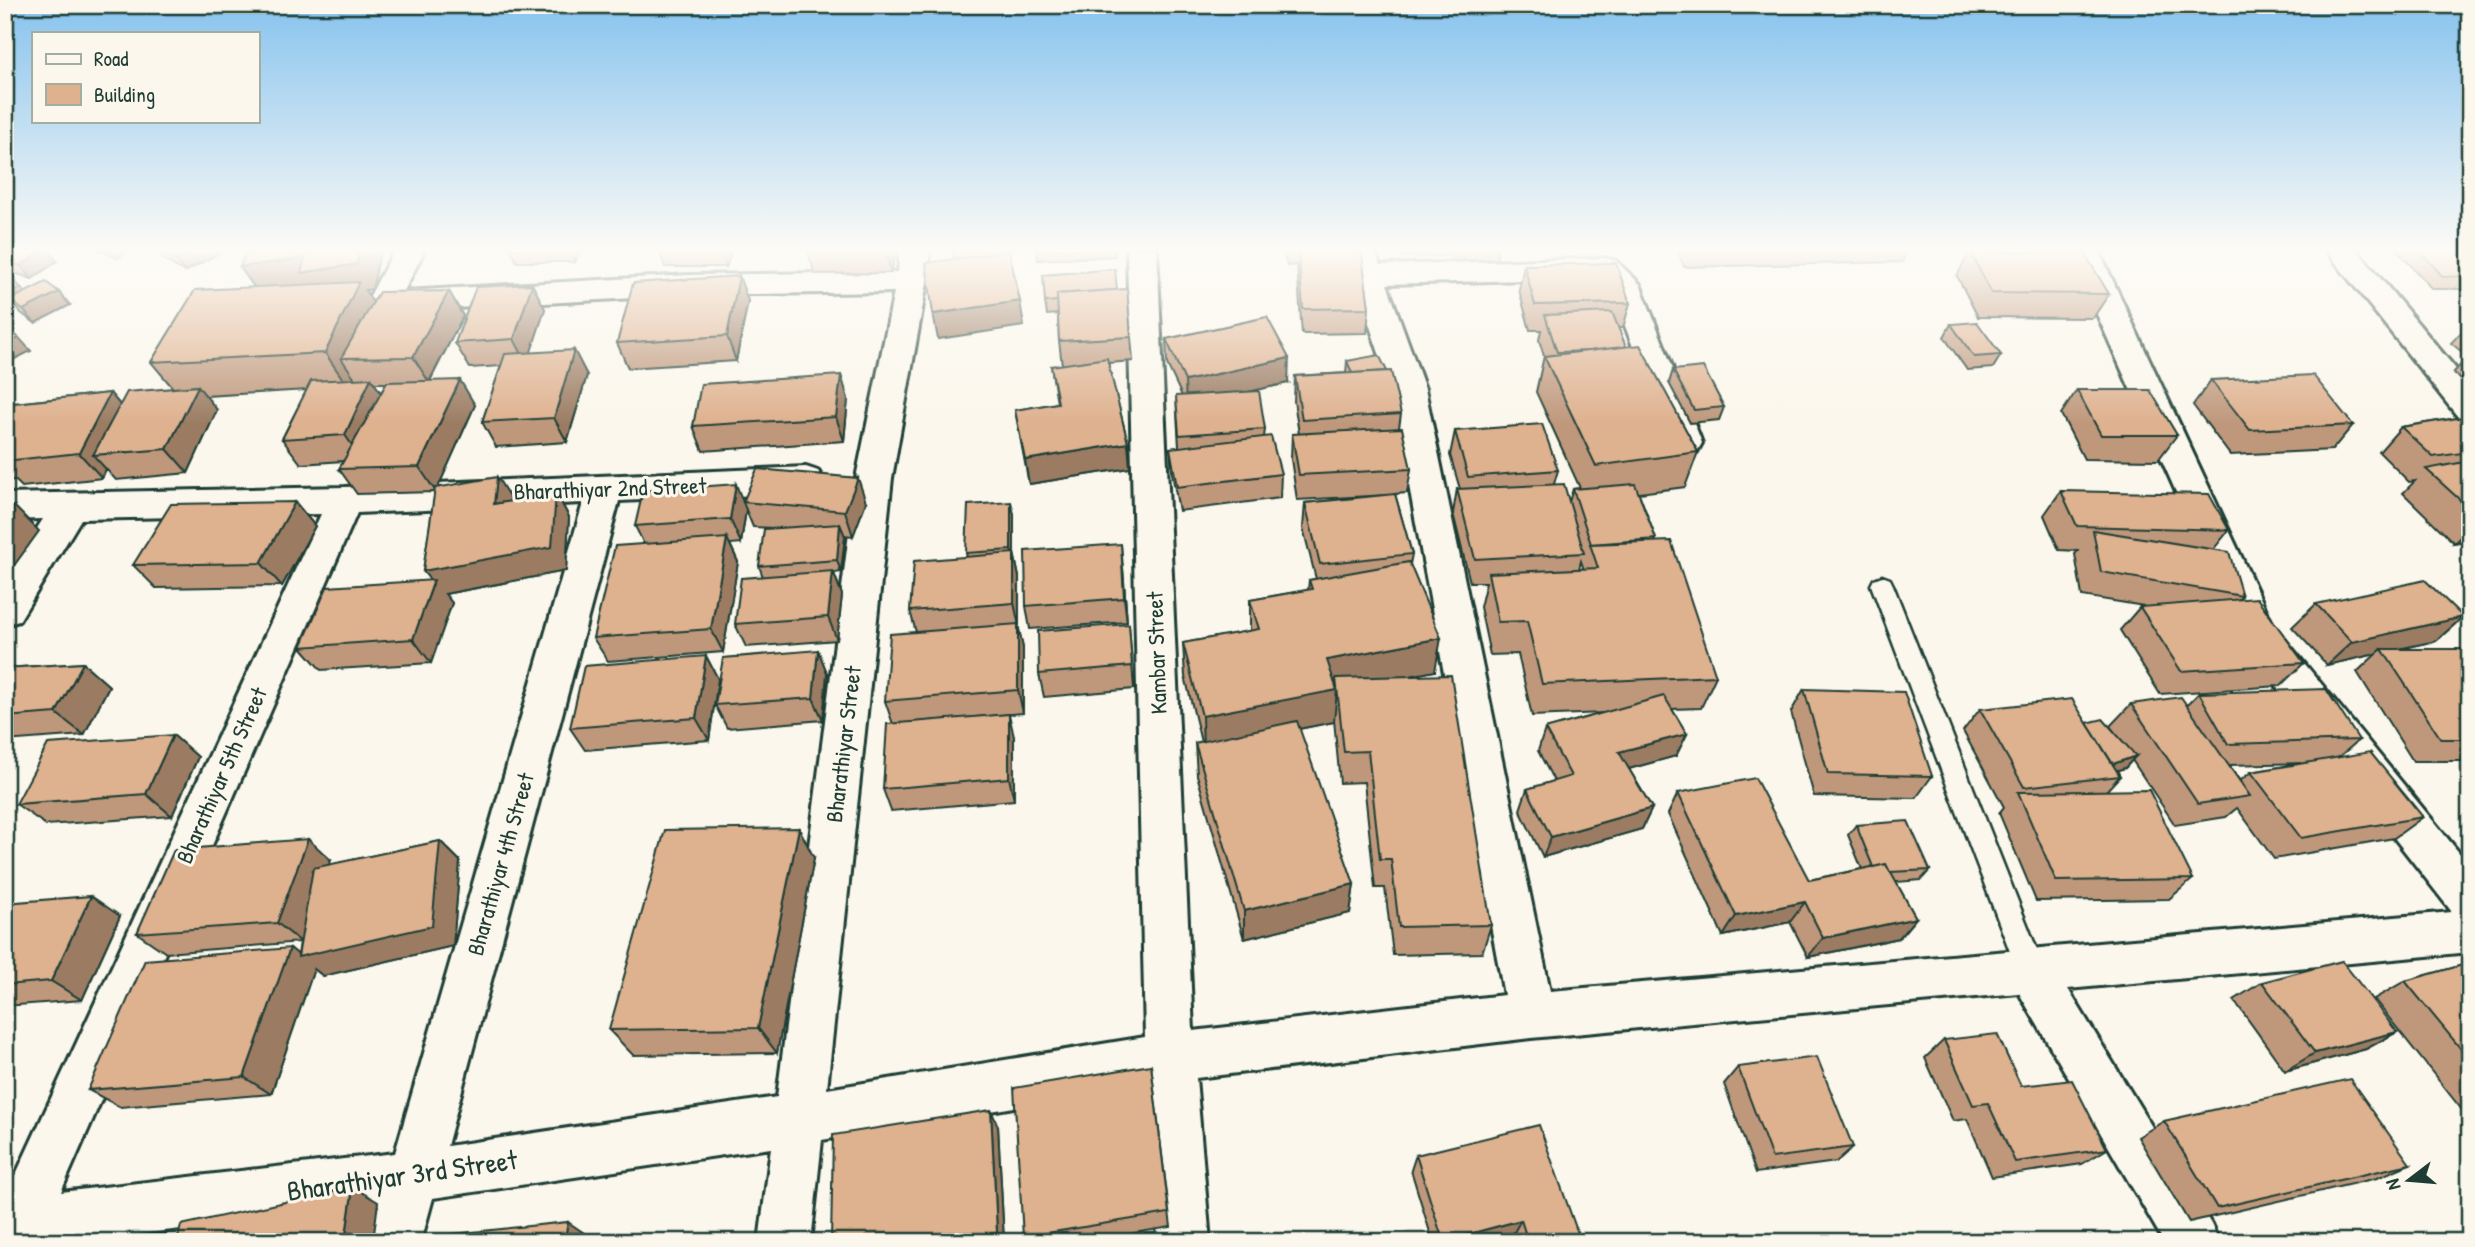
<svg xmlns="http://www.w3.org/2000/svg" width="2475" height="1247" font-family="'Patrick Hand',sans-serif">
<style>
.lines{fill:none;stroke-linecap:round;stroke-linejoin:round}
.service-casing{stroke:#1f3d34;stroke-width:5}
.minor-casing{stroke:#1f3d34;stroke-width:6}
.service{fill:#fbf7ec;fill-rule:evenodd}
.minor{fill:#fbf7ec;fill-rule:evenodd}
.wall{fill:#bf987b;stroke:#1f3d34;stroke-width:2;fill-rule:evenodd}
.shaded-wall{fill:#9b7c64;stroke:#1f3d34;stroke-width:2}
.building{fill:#deb18f;stroke:#1f3d34;stroke-width:2}
.labels{text-anchor:middle;dominant-baseline:central;stroke-width:6;stroke-linejoin:round;paint-order:stroke}
.street-label{font-size:23px;fill:#1f3d34;stroke:#fbf7ec}
.near-street-label{font-size:28px;fill:#1f3d34;stroke:#fbf7ec}
</style>
<rect width="100%" height="100%" fill="#fbf7ec"/>
<filter id="ink" filterUnits="userSpaceOnUse"><feTurbulence type="fractalNoise" baseFrequency=".0143" numOctaves="2"/><feDisplacementMap in="SourceGraphic" scale="14" xChannelSelector="R" yChannelSelector="G"/><feConvolveMatrix kernelMatrix="1 2 1 2 8 2 1 2 1" color-interpolation-filters="sRGB"/></filter>
<g filter="url(#ink)">
<g class="lines">
<defs>
<path id="service" d="M1882 576 1890 579 1893 585 2045 970 2041 979 2031 983 2021 979 2017 970 1871 585 1874 579Z"/>
<g id="minor">
<path d="M395 249H425L404 291 689 275 898 272 900 249H930L927 282 892 478 827 1089 1145 1037 1127 249H1157L1193 1031 1504 995 1391 389 1344 249H1374L1380 265 1605 258 1616 261 1640 284 1702 443 1697 452 1685 455 1673 452 1611 289 1598 278 1387 284 1425 389 1550 991 2452 912 2244 645 2068 249H2098L2273 625 2470 866V952L2068 989 2211 1224 2219 1242H2164L2019 993 1531 1038 1196 1078 1210 1242H1158L1148 1084 822 1140 811 1242H759L771 1148 433 1198 421 1242H369L379 1205 74 1242H5V1198L321 514 81 519 19 621 5 625V578L43 519 5 520V494L345 487 806 467 818 471 824 480 818 489 806 493 619 501 447 1146 777 1097 856 478 894 292 689 295 403 311C392 308 383 313 371 310L366 303ZM583 503 395 1153 61 1192 357 513Z"/>
<path d="M2325 249H2356L2470 386V421L2458 417Z"/>
</g>
</defs>
<!-- service casing -->
<use href="#service" class="service-casing"/>
<!-- minor casing -->
<use href="#minor" class="minor-casing"/>
<!-- service -->
<use href="#service" class="service"/>
<!-- minor -->
<use href="#minor" class="minor"/>
</g>
<!-- wall -->
<g class="wall">
<path d="M5 249H48L57 261 32 279 11 272 5 266Z"/>
<path d="M97 249H131L117 258Z"/>
<path d="M156 249H226L185 272 163 259Z"/>
<path d="M247 249H381L372 289 365 290 373 303 449 291 463 316 430 381 475 405 438 487 511 501 556 493 569 517 566 571 445 594 452 603 431 663 321 670 301 647 430 580 423 571 435 492 357 494 339 469 344 461 301 464 282 439 307 390 206 396 217 410 188 473 116 480 106 469 102 478 22 487 15 480 5 481V404L110 393 120 405 173 388 151 362 254 287 240 267ZM374 383H386L381 393Z"/>
<path d="M510 249H581L575 262H517Z"/>
<path d="M658 249H733L726 267H665Z"/>
<path d="M807 249H896L891 273 815 274Z"/>
<path d="M1037 249H1115V256L1038 260Z"/>
<path d="M1282 249H1361L1369 308 1367 333 1302 334 1297 265 1287 266Z"/>
<path d="M1400 249H1498L1497 259 1451 261 1448 251 1447 256 1402 257Z"/>
<path d="M1677 249H1908L1902 262 1684 267Z"/>
<path d="M2396 249H2453L2470 267V286L2467 289H2432Z"/>
<path d="M1970 251 2109 294 2093 318 1978 317 1957 276Z"/>
<path d="M1524 265 1630 303 1623 328H1618L1626 347 1698 452 1685 487 1639 493 1656 539 1655 542 1716 676 1701 708 1672 709 1687 734 1676 756 1629 769 1652 808 1642 829 1543 857 1520 810 1527 789 1554 781 1538 751 1545 729 1604 713 1532 716 1518 654 1490 655 1480 607 1486 582H1470L1453 513 1457 489H1460L1450 455 1455 431 1558 470 1554 484 1569 502 1573 489 1580 488 1536 392 1544 356 1539 340 1541 330H1530L1519 290ZM1581 561 1583 567V569H1579Z"/>
<path d="M739 276 748 301 736 361 628 368 617 343Z"/>
<path d="M5 277 25 292 70 305 35 323 21 313 17 308 5 313Z"/>
<path d="M532 284 545 309 530 353 587 375 567 442 496 447 482 422 501 366 470 368 455 343Z"/>
<path d="M1127 289 1133 361 1108 363 1128 443 1130 468 1029 484 1015 410 1057 403 1051 366 1062 365 1059 341 1058 314 1047 315 1045 302 1117 290Z"/>
<path d="M2470 323V387L2453 373 2468 357 2451 343Z"/>
<path d="M1951 324 2001 355 1993 368 1967 370 1944 337Z"/>
<path d="M1166 339 1288 383 1251 391 1265 429 1264 437 1281 474 1280 498 1179 511 1172 473 1170 448 1179 447 1176 396H1182L1167 364Z"/>
<path d="M1347 361 1401 414 1399 428 1411 469 1407 493 1395 494 1412 554 1410 564 1435 671 1409 676 1491 925 1482 953 1393 955 1385 888H1375L1364 782 1340 783 1334 720V722L1299 729 1354 884 1350 913 1244 939 1197 775 1195 743 1201 742 1185 676 1183 643 1250 631V600L1308 590 1309 580 1316 579 1303 528 1305 503 1388 495 1297 500 1291 459 1292 434H1299L1294 401 1295 376 1346 373Z"/>
<path d="M1673 370 1724 407 1719 420 1690 423 1669 383Z"/>
<path d="M841 375 848 399 844 441 703 451 693 426Z"/>
<path d="M2211 380 2353 425 2332 450 2230 455 2193 405Z"/>
<path d="M2077 390 2177 435 2158 460 2084 459 2061 414Z"/>
<path d="M2470 416V540L2454 543 2403 493 2415 481 2409 482 2379 452 2401 427Z"/>
<path d="M2061 491 2229 530 2213 550 2242 596 2239 599 2304 663 2280 686 2160 694 2120 630 2140 607 2144 606 2082 596 2075 554 2078 551 2059 550 2044 515Z"/>
<path d="M743 501 866 502 853 536 844 535 841 572 834 573 842 595 837 640 746 647 735 624 763 577 759 566 772 528 753 527 746 510 741 543 730 544 738 562 723 652 608 661 593 638 644 544 635 526Z"/>
<path d="M295 502 315 526 282 586 156 588 133 565Z"/>
<path d="M1014 514V553L1019 577 1018 626 1023 648V713L893 724 885 701 916 632 910 611 967 557 966 553Z"/>
<path d="M1123 568 1127 622 1030 629 1026 606Z"/>
<path d="M2316 604 2463 617 2436 641 2400 649H2470V761H2413L2357 672 2376 654 2327 665 2292 627Z"/>
<path d="M1129 624 1134 689 1044 697 1039 674Z"/>
<path d="M818 650 827 673 823 720 727 728 715 705Z"/>
<path d="M706 656 718 679 709 740 585 750 570 728Z"/>
<path d="M83 663 109 686 84 735 5 741V668Z"/>
<path d="M1804 689 1932 776 1916 798 1814 796 1791 712Z"/>
<path d="M2199 693 2359 740 2339 757 2423 817 2394 838 2274 859 2237 808 2226 817 2175 825 2132 760 2125 768 2117 770 2120 776 2106 791 2193 879 2169 899 2036 901 1999 813 2004 807 1963 731 1980 709 2113 730 2110 726 2131 704 2187 705ZM2302 763 2251 772 2240 781 2229 765Z"/>
<path d="M173 735 198 757 172 816 46 825 16 804Z"/>
<path d="M1014 737V800L891 811 883 789Z"/>
<path d="M1678 793 1809 880 1862 869 1848 835 1856 825 1930 870 1921 880 1896 882 1916 918 1899 938 1808 957 1790 922 1723 936 1668 814Z"/>
<path d="M440 841 460 861 453 946 323 976 314 969 271 1094 120 1107 88 1090 290 948 298 955 300 942 166 953 137 933 331 860 329 865Z"/>
<path d="M814 858 777 1053 633 1055 609 1030Z"/>
<path d="M5 903 120 916 82 1000 5 1006Z"/>
<path d="M2470 963V1120L2374 999 2405 981Z"/>
<path d="M2262 982 2397 1032 2366 1049 2285 1071 2234 1000Z"/>
<path d="M1944 1040 2107 1149 2082 1164 1992 1177 1967 1119 1953 1121 1925 1058Z"/>
<path d="M1151 1065 1171 1227 1079 1242H1025L1023 1237Z"/>
<path d="M1738 1067 1853 1147 1836 1162 1756 1173 1724 1084Z"/>
<path d="M2164 1121 2410 1164 2377 1178 2189 1222 2138 1137Z"/>
<path d="M998 1126 1004 1242H831Z"/>
<path d="M1416 1155 1581 1242H1515L1513 1234 1482 1242H1433L1411 1170Z"/>
</g>
<!-- shaded-wall -->
<g class="shaded-wall">
<path d="M5 249H38L5 261Z"/>
<path d="M45 249H48L57 261 32 279 21 266Z"/>
<path d="M110 249H131L117 258Z"/>
<path d="M194 249H226L185 272 176 260Z"/>
<path d="M360 249H381L372 289 365 290 382 317 341 358 354 377 349 388 325 353 258 292 240 267Z"/>
<path d="M569 249H581L575 262Z"/>
<path d="M720 249H733L726 267Z"/>
<path d="M885 249H896L891 273Z"/>
<path d="M739 276 748 301 736 361 727 336Z"/>
<path d="M532 284 545 309 527 364 514 339Z"/>
<path d="M21 288 33 301 10 300 17 308 5 313V295Z"/>
<path d="M449 291 463 316 429 382 413 357Z"/>
<path d="M59 292 70 305 35 323 23 310Z"/>
<path d="M1020 301 1024 326 938 339 933 314Z"/>
<path d="M19 338 31 351 5 364V345Z"/>
<path d="M574 350 587 375 567 442 554 418Z"/>
<path d="M1289 358 1288 383 1186 406 1185 381Z"/>
<path d="M841 375 848 399 844 441 836 417Z"/>
<path d="M371 378 387 402 362 460 345 435Z"/>
<path d="M460 380 475 405 436 492 419 467Z"/>
<path d="M198 386 217 410 188 473 167 449Z"/>
<path d="M110 393 131 418 93 455 106 469 102 478 79 453Z"/>
<path d="M1128 443 1130 468 1029 484 1025 460Z"/>
<path d="M497 477 512 501 494 504Z"/>
<path d="M858 478 866 502 853 536 845 511Z"/>
<path d="M736 484 746 510 741 543 730 519Z"/>
<path d="M556 493 569 517 566 571 445 594 452 603 431 663 413 639 433 584 423 571Z"/>
<path d="M295 502 315 526 282 586 261 563Z"/>
<path d="M1011 502 1014 514V562L1011 550Z"/>
<path d="M14 506 39 531 5 578V518Z"/>
<path d="M840 524 845 536 841 572 837 560Z"/>
<path d="M2470 528V540L2454 543Z"/>
<path d="M727 538 738 562 723 652 711 629Z"/>
<path d="M1121 544 1123 568 1127 622 1124 598Z"/>
<path d="M1014 553 1019 577V626L1014 603Z"/>
<path d="M833 571 842 595 837 640 828 617Z"/>
<path d="M2463 617 2436 641 2384 652 2382 649 2376 654 2327 665 2352 642Z"/>
<path d="M1018 624 1023 648V713L1018 690Z"/>
<path d="M1441 638 1435 671 1337 690 1336 678 1335 690H1337L1334 722 1203 748 1202 716 1327 660Z"/>
<path d="M818 650 827 673 823 720 813 698Z"/>
<path d="M706 656 718 679 709 740 696 718Z"/>
<path d="M83 663 109 686 84 735 56 713Z"/>
<path d="M1009 714 1014 737V800L1009 778Z"/>
<path d="M1687 734 1676 756 1610 774 1619 752Z"/>
<path d="M173 735 198 757 172 816 146 794Z"/>
<path d="M2136 756 2125 768 2101 775 2112 764Z"/>
<path d="M1652 808 1642 829 1543 857 1551 837Z"/>
<path d="M799 828 814 858 777 1053 758 1028Z"/>
<path d="M308 839 331 860 301 942 277 923Z"/>
<path d="M440 841 460 861 453 946 323 976 314 969 271 1094 244 1077 290 948 300 956Z"/>
<path d="M1354 884 1350 913 1244 939V911Z"/>
<path d="M91 896 120 916 82 1000 51 981Z"/>
<path d="M1805 902 1790 922 1723 936 1736 916Z"/>
<path d="M1916 918 1899 938 1808 957 1823 938Z"/>
<path d="M2397 1032 2366 1049 2285 1071 2315 1053Z"/>
<path d="M991 1110 998 1126 1004 1242H1001L997 1233Z"/>
<path d="M353 1187 378 1202 373 1242H345Z"/>
<path d="M1521 1220 1513 1234 1482 1242H1442L1443 1241Z"/>
<path d="M568 1222 587 1235 586 1242H564Z"/>
</g>
<!-- building -->
<g class="building">
<path d="M15 249H45L21 266 5 261V256Z"/>
<path d="M159 249H194L176 260Z"/>
<path d="M247 249H360L357 264 301 273 305 258 240 267Z"/>
<path d="M952 249H1009L1010 252 955 259Z"/>
<path d="M1286 249H1297V253L1287 254Z"/>
<path d="M1298 249H1361L1369 308 1303 309Z"/>
<path d="M2418 249H2453L2470 267V276L2443 277Z"/>
<path d="M1009 251 1020 301 933 314 926 263Z"/>
<path d="M1970 251 2084 252 2109 294 1991 293Z"/>
<path d="M1616 263 1630 303 1535 305 1524 265Z"/>
<path d="M1115 269 1117 290 1057 294 1058 301 1045 302 1043 275Z"/>
<path d="M10 275 21 288 5 295V277Z"/>
<path d="M739 276 727 336 617 343 633 283Z"/>
<path d="M46 282 59 292 23 310 10 300Z"/>
<path d="M359 282 325 353 151 362 195 290Z"/>
<path d="M532 284 514 339 455 343 476 287Z"/>
<path d="M1127 289 1131 337 1059 341 1057 294Z"/>
<path d="M449 291 413 357 341 358 379 292Z"/>
<path d="M1612 312 1626 347 1594 351 1557 352 1545 315Z"/>
<path d="M1267 317 1289 358 1185 381 1166 339Z"/>
<path d="M1977 322 2001 355 1974 357 1951 324Z"/>
<path d="M5 325 19 338 5 345Z"/>
<path d="M1640 345 1698 452 1596 466 1544 356Z"/>
<path d="M574 350 554 418 482 422 505 354Z"/>
<path d="M1379 355 1387 371 1352 373 1347 361Z"/>
<path d="M1107 358 1128 443 1025 460 1015 410 1058 403 1051 366Z"/>
<path d="M1703 367 1724 407 1694 410 1673 370Z"/>
<path d="M1391 371 1401 414 1302 420 1295 376Z"/>
<path d="M841 375 836 417 693 426 701 384Z"/>
<path d="M2313 375 2353 425 2250 430 2211 380Z"/>
<path d="M371 378 345 435 282 439 311 381Z"/>
<path d="M460 380 419 467 339 469 387 382Z"/>
<path d="M198 386 167 449 93 455 127 392Z"/>
<path d="M2077 390H2150L2177 435H2101Z"/>
<path d="M1259 391 1265 429 1179 435 1176 396Z"/>
<path d="M110 393 79 453 5 461V404Z"/>
<path d="M2470 416V452L2433 457 2401 427Z"/>
<path d="M1542 424 1558 470 1468 477 1455 431Z"/>
<path d="M1402 428 1411 469 1299 475 1292 434Z"/>
<path d="M1271 436 1281 474 1177 487 1170 448Z"/>
<path d="M2470 461V509L2426 469Z"/>
<path d="M757 469 858 478 845 511 743 502Z"/>
<path d="M497 477 494 504 556 493 552 547 423 571 435 488Z"/>
<path d="M736 484 730 519 635 526 643 491Z"/>
<path d="M1564 484 1584 553 1475 559 1457 489Z"/>
<path d="M1635 484 1656 539 1591 544 1573 489Z"/>
<path d="M2061 491 2209 494 2229 530 2077 526Z"/>
<path d="M1395 494 1412 554 1320 564 1305 503Z"/>
<path d="M295 502 261 563 133 565 171 504Z"/>
<path d="M1011 502V550L966 553 968 505Z"/>
<path d="M14 506 5 518V507Z"/>
<path d="M840 524 837 560 759 566 764 529Z"/>
<path d="M2093 530 2229 552 2242 596 2101 572Z"/>
<path d="M727 538 711 629 593 638 615 546Z"/>
<path d="M1671 541 1716 676 1542 684 1527 621 1498 622 1488 573 1598 568 1590 544Z"/>
<path d="M1121 544 1124 598 1026 606 1025 551Z"/>
<path d="M1014 553V603L910 611 914 561Z"/>
<path d="M1409 562 1441 638 1327 660 1337 690 1202 716 1183 643 1259 629 1250 600 1312 589 1309 580Z"/>
<path d="M833 571 828 617 735 624 741 578Z"/>
<path d="M434 580 413 639 301 647 327 587Z"/>
<path d="M2425 580 2463 617 2352 642 2316 604Z"/>
<path d="M2257 598 2304 663 2181 671 2140 607Z"/>
<path d="M1018 624V690L885 701 890 634Z"/>
<path d="M1129 624 1132 666 1039 674 1038 631Z"/>
<path d="M2382 649H2470V739H2441Z"/>
<path d="M818 650 813 698 715 705 723 658Z"/>
<path d="M706 656 696 718 570 728 584 666Z"/>
<path d="M83 663 56 713 5 717V668Z"/>
<path d="M1451 675 1491 925 1399 927 1391 859H1380L1368 751 1344 752 1336 678Z"/>
<path d="M1804 689 1904 692 1932 776 1828 774Z"/>
<path d="M2326 689 2359 740 2228 744 2199 693Z"/>
<path d="M1664 696 1687 734 1619 752 1652 808 1551 837 1527 789 1571 776 1545 729Z"/>
<path d="M2181 697 2250 796 2198 804 2131 704Z"/>
<path d="M2072 699 2120 776 2024 787 1980 709Z"/>
<path d="M1009 714V778L883 789 887 724Z"/>
<path d="M2103 719 2136 756 2113 764 2087 723Z"/>
<path d="M1297 721 1354 884 1244 911 1195 743Z"/>
<path d="M173 735 146 794 16 804 48 744Z"/>
<path d="M2370 752 2423 817 2301 838 2251 772Z"/>
<path d="M1755 778 1809 880 1886 864 1916 918 1823 938 1805 902 1736 916 1678 793Z"/>
<path d="M2149 790 2193 879 2056 881 2018 792Z"/>
<path d="M1908 821 1930 870 1890 872 1886 864 1873 867 1856 825Z"/>
<path d="M799 828 758 1028 609 1030 665 830Z"/>
<path d="M308 839 277 923 137 933 174 850Z"/>
<path d="M440 841 432 926 298 957 313 868Z"/>
<path d="M91 896 51 981 5 985V903Z"/>
<path d="M290 948 244 1077 88 1090 145 960Z"/>
<path d="M2342 961 2397 1032 2315 1053 2262 982Z"/>
<path d="M2470 963V1060L2405 981Z"/>
<path d="M1997 1034 2021 1086 2072 1080 2107 1149 2015 1162 1988 1103 1973 1105 1944 1040Z"/>
<path d="M1817 1057 1853 1147 1772 1158 1738 1067Z"/>
<path d="M1151 1065 1169 1213 1023 1237 1014 1088Z"/>
<path d="M2350 1079 2410 1164 2217 1208 2164 1121Z"/>
<path d="M991 1110 997 1233 943 1242H831L833 1135Z"/>
<path d="M1539 1125 1581 1242H1528L1521 1220 1443 1241 1416 1155Z"/>
<path d="M353 1187 345 1242H177L181 1225Z"/>
<path d="M568 1222 564 1242H405V1239Z"/>
</g>
</g>
<!-- sky -->
<linearGradient id="sky" x2="0" y2="1"><stop stop-color="#87c3ee"/><stop offset="0.59" stop-color="#fdfbf6"/><stop offset="1" stop-color="#fdfbf6" stop-opacity="0"/></linearGradient>
<rect width="2475" height="424" fill="url(#sky)"/>
<g class="labels">
<!-- street labels -->
<g class="street-label">
<text transform="translate(610 488) rotate(-2)">Bharathiyar 2nd Street</text>
<text transform="translate(1156 653) rotate(-92)">Kambar Street</text>
<text transform="translate(843 744) rotate(-83)">Bharathiyar Street</text>
<text transform="translate(221 775) rotate(-66)">Bharathiyar 5th Street</text>
<text transform="translate(500 864) rotate(-74)">Bharathiyar 4th Street</text>
</g>
<!-- near-street labels -->
<g class="near-street-label">
<text transform="translate(402 1175) rotate(-8)">Bharathiyar 3rd Street</text>
</g>
</g>
<!-- margin -->
<rect width="2475" height="1247" fill="none" stroke="#fbf7ec" stroke-width="28"/>
<rect x="14" y="14" width="2447" height="1219" fill="none" stroke="#1f3d34" stroke-width="2.5" filter="url(#ink)"/>
<!-- legend -->
<rect x="32" y="32" width="228" height="91" fill="#fbf7ec" stroke="#a3ada2" stroke-width="2"/>
<rect x="46" y="54" width="35" height="10" fill="#fbf7ec" stroke="#a3ada2" stroke-width="2"/>
<text x="94" y="66" font-size="21" fill="#1f3d34">Road</text>
<rect x="46" y="84" width="35" height="21" fill="#deb18f" stroke="#a3ada2" stroke-width="2"/>
<text x="94" y="102" font-size="21" fill="#1f3d34">Building</text>
<!-- north arrow -->
<g transform="translate(2409 1180) rotate(254)" stroke="#fbf7ec" stroke-width="5" paint-order="stroke">
<path d="M0-5L12 26L0 18L-12 26Z" fill="#1f3d34"/>
<text y="-10" font-size="19" font-weight="bold" text-anchor="middle" fill="#1f3d34">N</text>
</g>
</svg>
